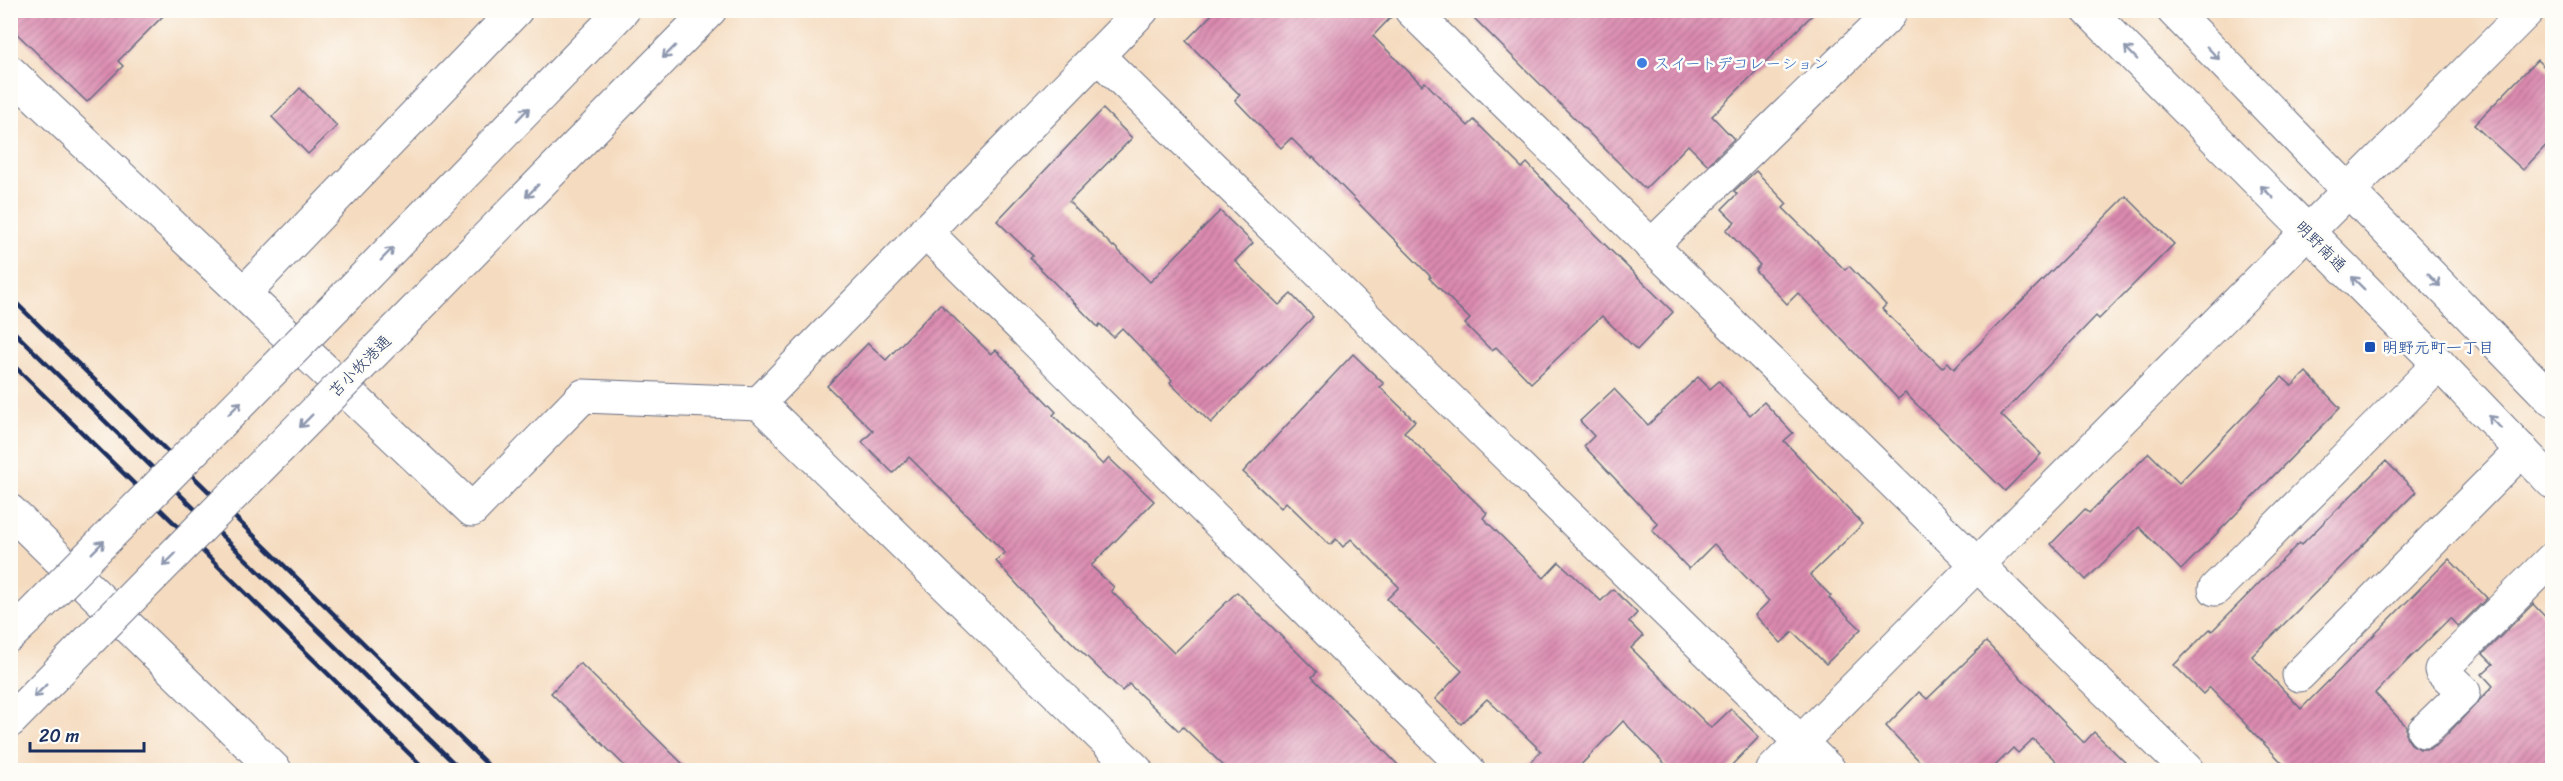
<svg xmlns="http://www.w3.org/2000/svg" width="2563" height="781" font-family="Sriracha,'Klee One',sans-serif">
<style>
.building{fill:url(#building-hatch)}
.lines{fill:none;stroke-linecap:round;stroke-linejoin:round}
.minor-casing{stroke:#676c80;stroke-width:35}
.minor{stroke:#fff;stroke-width:33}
.rail{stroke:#1b2f5e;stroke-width:4.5}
.minor-bridge-casing{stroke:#676c80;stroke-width:35;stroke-linecap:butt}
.minor-bridge{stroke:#fff;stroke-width:33}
.oneway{stroke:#8d97ae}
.shop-dot{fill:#3f7fe0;stroke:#fdfcf7;stroke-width:2}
.transit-dot{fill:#1a4fb4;stroke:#fdfcf7;stroke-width:2}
.labels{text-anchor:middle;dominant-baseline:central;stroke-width:5;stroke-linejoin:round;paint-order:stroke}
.shop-label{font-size:16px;fill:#366cbe;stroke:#fdfcf7;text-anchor:start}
.street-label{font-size:16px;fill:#1b2f5e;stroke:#fdfcf7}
.transit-label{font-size:16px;fill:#164399;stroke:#fdfcf7;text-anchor:start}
</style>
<defs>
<pattern id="building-hatch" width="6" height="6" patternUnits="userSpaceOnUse" patternTransform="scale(1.5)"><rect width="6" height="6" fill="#db8aaf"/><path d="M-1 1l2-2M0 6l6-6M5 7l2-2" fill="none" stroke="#b17192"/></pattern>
</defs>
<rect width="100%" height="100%" fill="#fdfcf7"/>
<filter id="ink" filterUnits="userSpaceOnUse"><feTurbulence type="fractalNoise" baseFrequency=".0167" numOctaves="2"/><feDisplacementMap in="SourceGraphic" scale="12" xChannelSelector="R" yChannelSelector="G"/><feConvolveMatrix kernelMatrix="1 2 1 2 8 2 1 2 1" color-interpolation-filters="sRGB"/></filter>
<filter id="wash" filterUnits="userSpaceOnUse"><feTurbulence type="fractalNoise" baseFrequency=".008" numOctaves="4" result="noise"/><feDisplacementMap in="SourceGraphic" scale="24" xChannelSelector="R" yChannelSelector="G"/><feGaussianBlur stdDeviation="1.35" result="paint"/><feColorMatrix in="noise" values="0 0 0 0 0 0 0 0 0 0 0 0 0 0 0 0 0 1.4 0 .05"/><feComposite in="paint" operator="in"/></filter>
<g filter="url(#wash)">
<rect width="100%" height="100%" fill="#f5dcc0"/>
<g id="blocks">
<!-- building -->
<g class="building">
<path d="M10 10H169L118 61 123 66 87 102 10 27Z"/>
<path d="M1216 10H1393V15L1373 36 1422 85 1425 82 1468 126 1474 120 1522 168 1527 163 1568 206 1567 207 1673 312 1637 350 1602 316 1531 383 1496 347 1492 351 1465 324 1470 319 1429 278 1431 277 1313 157 1312 159 1291 138 1281 148 1235 100 1240 95 1186 41Z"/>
<path d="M1466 10H1817L1712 116 1734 139 1708 165 1688 145 1645 189Z"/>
<path d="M2537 60 2553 75V138L2523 170 2474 125Z"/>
<path d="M300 88 337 126 308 154 272 117Z"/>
<path d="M1103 109 1132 138 1069 202 1113 247 1114 246 1150 282 1220 211 1253 243 1235 261 1279 305 1291 294 1313 317 1211 423 1170 383 1172 380 1122 328 1113 337 1100 324 1098 327 1030 258 1033 256 997 221Z"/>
<path d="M1756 171 1787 204 1783 208 1845 270 1849 266 1886 305 1882 309 1942 368 1948 362 1954 369 2126 196 2174 244 2099 319 2096 316 2001 415 2041 454 2005 491 1905 393 1898 399 1798 293 1787 304 1755 270 1760 265 1726 230 1735 222 1722 209 1737 194 1734 191Z"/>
<path d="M940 304 991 354 996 350 1056 412 1053 415 1103 465 1109 458 1154 501 1091 566 1114 587 1111 591 1174 653 1237 592 1317 672 1312 677 1404 771 1228 770 1183 727 1179 731 1129 684 1122 691 1050 621 996 561 1005 553 909 457 893 473 862 442 873 431 827 386 868 343 886 360Z"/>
<path d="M1353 354 1384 384 1380 387 1415 421 1404 432 1487 513 1483 518 1544 578 1559 562 1601 601 1613 589 1637 613 1629 622 1643 636 1631 648 1711 728 1731 709 1759 737 1726 771H1672L1623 721 1575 771H1522L1541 751 1487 699 1461 724 1435 699 1462 671 1387 599 1399 587 1351 539 1343 547 1336 539 1330 545 1286 502 1281 508 1243 472Z"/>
<path d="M2306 372 2340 408 2181 570 2139 527 2086 580 2051 544 2085 509 2089 513 2149 453 2179 483 2282 377 2292 386Z"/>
<path d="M1698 377 1710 389 1719 381 1750 415 1764 402 1793 433 1784 441 1863 524 1810 575 1831 596 1829 598 1861 629 1826 664 1793 632 1781 643 1755 615 1769 601 1714 544 1689 569 1652 530 1658 524 1584 446 1594 436 1580 421 1614 389 1648 425Z"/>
<path d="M2386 461 2416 492 2252 656 2301 709 2449 559 2487 598 2458 627 2450 618 2375 693 2406 726V736L2411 744 2420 749H2429L2437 745 2493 686 2482 674 2493 664 2483 654 2533 604 2553 625V771H2290L2210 687 2203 694 2174 665 2210 629 2212 631 2299 543 2301 545Z"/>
<path d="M1986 642 2084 743 2094 732 2134 771H2058L2062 767 2033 739 2018 753 2013 748 1990 771H1929L1886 726 1919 692 1927 699Z"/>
<path d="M580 663 690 771H630L551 693Z"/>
</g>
</g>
</g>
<g filter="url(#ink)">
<use href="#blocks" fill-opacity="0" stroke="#676c80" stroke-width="1.5"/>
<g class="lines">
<defs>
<g id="minor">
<path d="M1411 10 2187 770"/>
<path d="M2088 10 2439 364 2552 482"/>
<path d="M2173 10 2552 400"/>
<path d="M1097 55 1829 770"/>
<path d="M10 72 472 510 583 396 759 403 1136 770"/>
<path d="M925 231 1468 770"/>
<path d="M1651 246 1889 15 1884 10"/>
<path d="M244 293 516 10"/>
<path d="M346 296 623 10"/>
<path d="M391 335 710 10"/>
<path d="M759 403 1142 10"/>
<path d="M10 511 275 770"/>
<path d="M2215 589 2439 364"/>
<path d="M10 635 28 618"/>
<path d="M2299 675 2522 450"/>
<path d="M10 721 69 661"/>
<path d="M2424 731 2464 692 2441 670 2552 559"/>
<path d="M1773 770 2528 10"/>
</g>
</defs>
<!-- minor casing -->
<use href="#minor" class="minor-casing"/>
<!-- minor -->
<use href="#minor" class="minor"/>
<!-- rail -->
<g class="rail">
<path d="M10 297 493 770"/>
<path d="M10 328 461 770"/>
<path d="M10 362 426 770"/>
</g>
<defs>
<g id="minor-bridge">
<path d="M28 618 346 296"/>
<path d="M69 661 391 335"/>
</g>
</defs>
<!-- minor-bridge casing -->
<use href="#minor-bridge" class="minor-bridge-casing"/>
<!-- minor-bridge -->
<use href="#minor-bridge" class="minor-bridge"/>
</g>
<!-- one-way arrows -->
<defs><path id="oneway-shaft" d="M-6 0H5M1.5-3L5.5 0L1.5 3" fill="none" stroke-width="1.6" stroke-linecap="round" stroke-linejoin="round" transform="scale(1.5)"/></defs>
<g class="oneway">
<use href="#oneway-shaft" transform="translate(669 52) rotate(135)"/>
<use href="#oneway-shaft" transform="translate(2131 53) rotate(-134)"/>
<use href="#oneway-shaft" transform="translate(2213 53) rotate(46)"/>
<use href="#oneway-shaft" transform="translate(523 114) rotate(-46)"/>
<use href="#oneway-shaft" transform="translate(532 191) rotate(135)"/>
<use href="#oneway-shaft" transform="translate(2267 192) rotate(-135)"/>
<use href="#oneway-shaft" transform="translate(387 254) rotate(-46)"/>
<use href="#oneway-shaft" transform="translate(2434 280) rotate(45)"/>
<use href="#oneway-shaft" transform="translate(2358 283) rotate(-135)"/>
<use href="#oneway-shaft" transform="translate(235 408) rotate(-45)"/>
<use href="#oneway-shaft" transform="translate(306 421) rotate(135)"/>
<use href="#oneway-shaft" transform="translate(2495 422) rotate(-134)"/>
<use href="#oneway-shaft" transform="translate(98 547) rotate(-45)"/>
<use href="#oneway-shaft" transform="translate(169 560) rotate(135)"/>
<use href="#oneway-shaft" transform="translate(40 691) rotate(135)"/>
</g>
</g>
<!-- markers -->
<circle class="shop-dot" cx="1642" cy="63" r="6"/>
<rect class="transit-dot" x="2364" y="341" width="12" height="12" rx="3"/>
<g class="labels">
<!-- shop labels -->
<g class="shop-label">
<text x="1654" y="63">スイートデコレーション</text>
</g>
<!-- street labels -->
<g class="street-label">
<text transform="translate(2321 246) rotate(45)">明野南通</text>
<text transform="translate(360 366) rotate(-45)">苫小牧港通</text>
</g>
<!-- transit labels -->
<g class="transit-label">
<text x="2382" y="347">明野元町一丁目</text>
</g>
</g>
<!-- margin -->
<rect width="2563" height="781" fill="none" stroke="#fdfcf7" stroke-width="36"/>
<!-- scale -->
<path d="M30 742v9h114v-9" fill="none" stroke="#1b2f5e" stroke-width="3"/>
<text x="39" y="742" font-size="18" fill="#1b2f5e" stroke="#fdfcf7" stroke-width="4.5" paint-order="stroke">20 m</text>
</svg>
